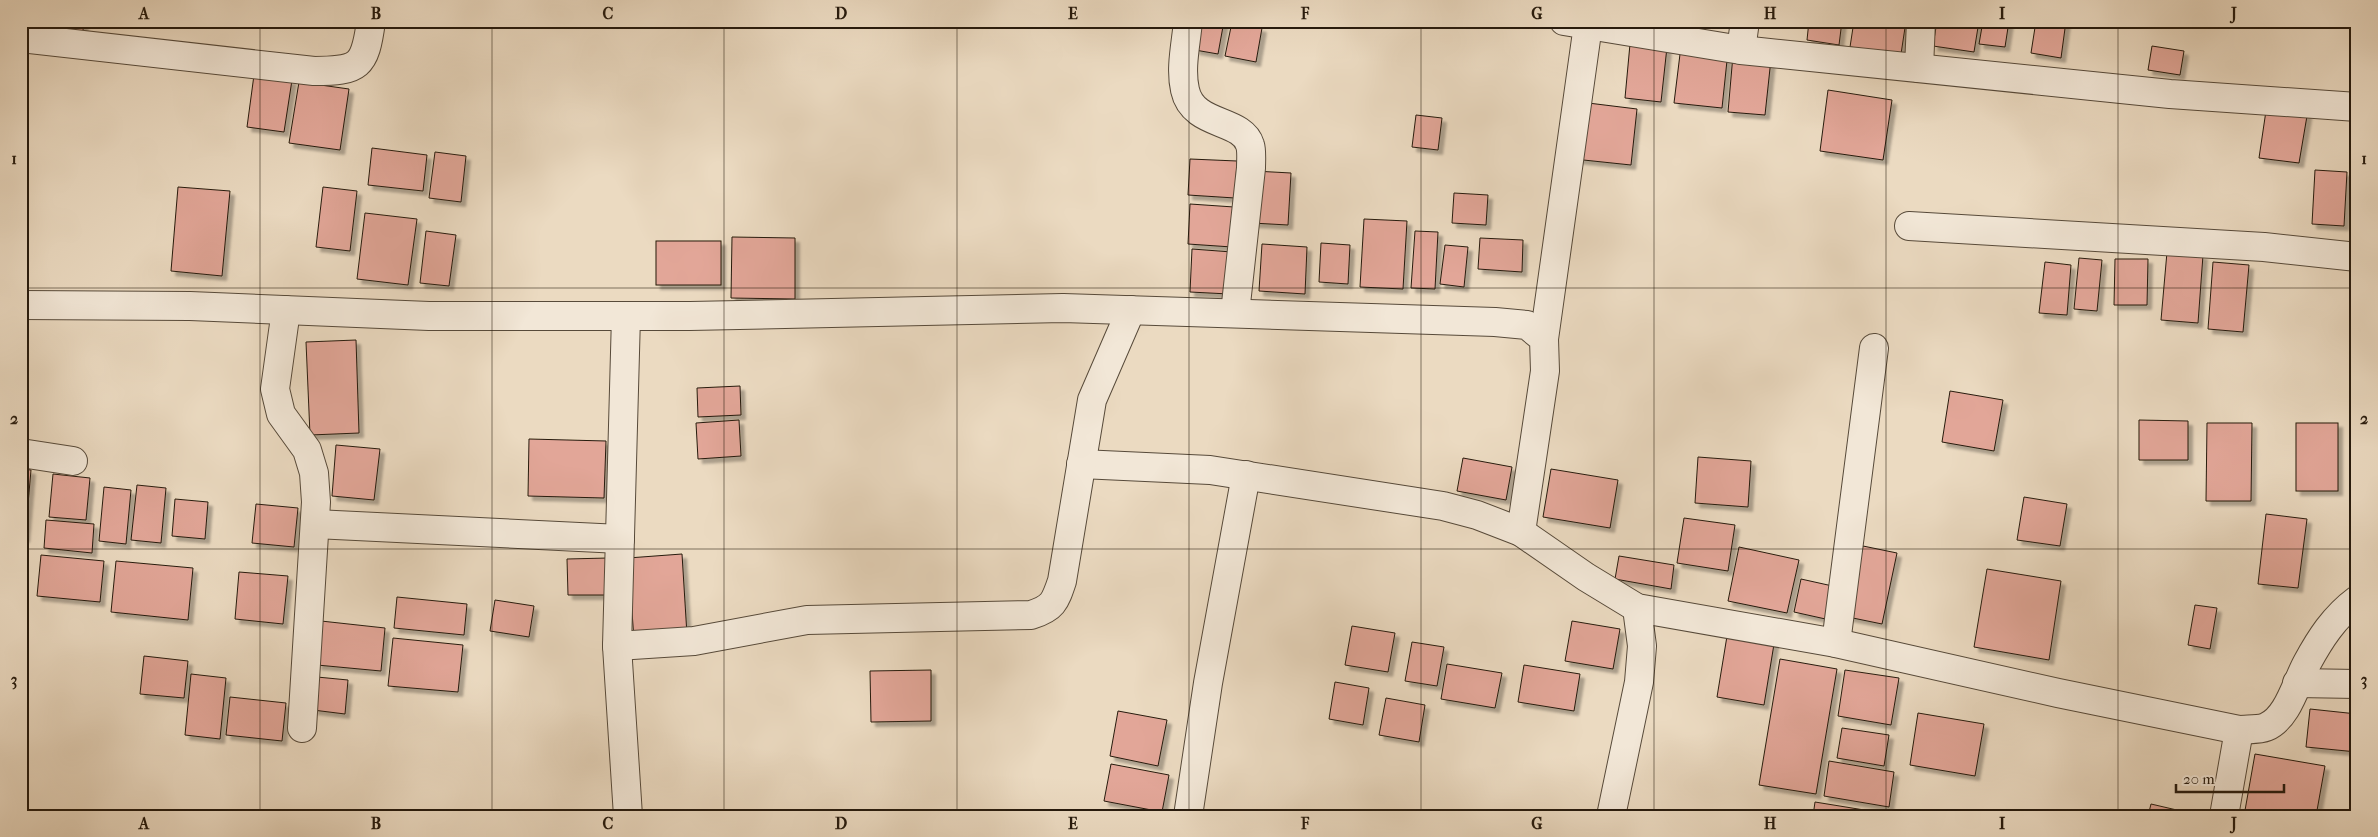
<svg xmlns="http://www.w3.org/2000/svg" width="2378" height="837" font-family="'IM FELL French Canon',serif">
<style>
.building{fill:#e2a698;stroke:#261a0d;filter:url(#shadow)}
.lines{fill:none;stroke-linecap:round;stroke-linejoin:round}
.street-casing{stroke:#574a3a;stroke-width:30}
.street{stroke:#f2e7d7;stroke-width:28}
.grid{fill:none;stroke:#261a0d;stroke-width:1;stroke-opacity:0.55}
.neatline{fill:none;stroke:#261a0d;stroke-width:2}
.grid-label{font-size:16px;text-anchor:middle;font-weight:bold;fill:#261a0d}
</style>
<defs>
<filter id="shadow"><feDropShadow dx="4.5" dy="4.5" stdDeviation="1" flood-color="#0004"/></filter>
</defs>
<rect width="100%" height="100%" fill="#ebdac1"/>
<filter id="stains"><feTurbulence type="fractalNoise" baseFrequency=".004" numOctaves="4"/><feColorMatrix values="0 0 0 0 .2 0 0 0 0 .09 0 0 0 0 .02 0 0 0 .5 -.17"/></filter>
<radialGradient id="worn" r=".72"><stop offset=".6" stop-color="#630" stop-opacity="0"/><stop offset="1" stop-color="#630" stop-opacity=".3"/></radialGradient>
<!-- building -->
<g class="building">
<path d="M21 21H84L82 39 21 34Z"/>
<path d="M1200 21H1224L1218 54 1195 50Z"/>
<path d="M1809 21H1842L1839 45 1807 40Z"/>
<path d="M1854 21H1906L1901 54 1850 47Z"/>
<path d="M1937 21H1979L1974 52 1933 46Z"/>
<path d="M1983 21H2009L2005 47 1979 44Z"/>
<path d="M2036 21H2066L2061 58 2031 53Z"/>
<path d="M1232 22 1262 28 1256 62 1225 56Z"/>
<path d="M1630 44 1667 47 1661 102 1625 98Z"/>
<path d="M1681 46 1728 51 1722 108 1674 103Z"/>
<path d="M2152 46 2184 51 2180 75 2148 70Z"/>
<path d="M1733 55 1771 59 1765 115 1728 112Z"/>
<path d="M254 75 292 80 284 132 247 127Z"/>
<path d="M299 82 349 89 340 150 289 143Z"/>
<path d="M1828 90 1892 100 1883 160 1820 151Z"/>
<path d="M1580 102 1637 109 1631 165 1574 159Z"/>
<path d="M2267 104 2308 110 2299 163 2259 158Z"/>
<path d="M1416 115 1442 118 1438 150 1412 147Z"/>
<path d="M372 148 427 155 423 191 368 185Z"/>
<path d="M435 152 466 156 461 202 429 198Z"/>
<path d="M1190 159 1237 161 1235 198 1188 195Z"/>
<path d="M2315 170 2347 172 2344 226 2312 224Z"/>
<path d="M1254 171 1291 173 1288 225 1252 223Z"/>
<path d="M178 187 230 191 222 276 171 271Z"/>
<path d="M323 187 357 191 350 251 316 247Z"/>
<path d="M1454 193 1488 195 1486 225 1452 223Z"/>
<path d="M1190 204 1234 207 1232 247 1188 244Z"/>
<path d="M365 213 417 219 408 285 357 279Z"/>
<path d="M1364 219 1407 221 1403 289 1360 287Z"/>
<path d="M426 231 456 235 449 286 420 283Z"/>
<path d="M1415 231 1438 232 1435 289 1411 288Z"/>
<path d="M732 237 795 238V299L731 298Z"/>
<path d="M1480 238 1523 240 1522 272 1478 269Z"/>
<rect x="656" y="241" width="65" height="44"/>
<path d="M1321 243 1350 245 1348 284 1319 282Z"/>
<path d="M1262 244 1307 247 1305 294 1259 291Z"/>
<path d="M1445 245 1468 247 1464 287 1440 284Z"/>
<path d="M1192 249 1232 252 1229 294 1190 292Z"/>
<path d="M2167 252 2203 255 2198 323 2161 320Z"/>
<path d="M2079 258 2102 260 2097 311 2074 309Z"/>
<path d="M2115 259H2148L2147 305H2114Z"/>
<path d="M2045 262 2071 265 2067 315 2039 313Z"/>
<path d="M2213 262 2249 265 2243 332 2208 329Z"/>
<path d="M356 340 359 433 310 435 306 342Z"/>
<path d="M740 386 741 415 698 417 697 388Z"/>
<path d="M1950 391 2003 400 1994 451 1942 442Z"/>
<path d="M739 420 741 456 698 459 696 423Z"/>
<path d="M2139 420 2188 421V460H2139Z"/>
<path d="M2207 423H2252L2251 501H2206Z"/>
<rect x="2296" y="423" width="42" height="68"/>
<path d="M529 439 606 441 604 498 528 496Z"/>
<path d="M336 445 380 449 374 500 332 496Z"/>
<path d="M1698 457 1751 461 1748 507 1695 503Z"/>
<path d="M1463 458 1512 467 1506 500 1457 491Z"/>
<path d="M21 469 31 470 25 538H21Z"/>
<path d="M1551 469 1618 480 1610 528 1543 517Z"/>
<path d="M53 474 90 478 86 520 49 517Z"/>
<path d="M137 485 166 488 161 543 131 540Z"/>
<path d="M104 487 131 490 126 544 99 541Z"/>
<path d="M2024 497 2067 504 2060 546 2017 540Z"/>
<path d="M175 499 208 502 205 539 172 536Z"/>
<path d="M256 504 298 508 294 547 252 543Z"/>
<path d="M2266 514 2307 519 2298 588 2258 584Z"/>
<path d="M1684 518 1735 525 1728 571 1677 563Z"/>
<path d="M46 520 94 524 92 553 44 548Z"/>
<path d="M1863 546 1897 553 1882 624 1848 617Z"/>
<path d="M1739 547 1799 560 1787 613 1728 601Z"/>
<path d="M682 554 687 635 634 639 628 558Z"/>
<path d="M41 555 104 561 100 602 37 596Z"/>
<path d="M1619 556 1674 565 1671 589 1615 579Z"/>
<path d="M608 558V595H568L567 559Z"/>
<path d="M116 561 193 568 188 620 111 612Z"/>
<path d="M1987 569 2061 581 2049 660 1974 647Z"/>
<path d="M239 572 288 576 283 624 235 619Z"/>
<path d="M1801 579 1837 587 1830 620 1794 612Z"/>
<path d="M397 597 467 604 464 635 394 628Z"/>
<path d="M495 600 534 606 529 637 490 631Z"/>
<path d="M2195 605 2217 608 2210 649 2188 645Z"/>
<path d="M321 621 385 628 381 671 317 665Z"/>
<path d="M1572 621 1620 629 1613 669 1565 661Z"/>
<path d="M1352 626 1395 633 1388 672 1345 665Z"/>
<path d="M1728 630 1775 638 1764 705 1717 697Z"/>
<path d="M393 638 463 645 458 692 388 686Z"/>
<path d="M1412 642 1444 647 1437 686 1405 681Z"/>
<path d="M144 656 188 661 184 698 140 694Z"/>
<path d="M1780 659 1837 669 1816 794 1759 785Z"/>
<path d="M1447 664 1502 673 1495 708 1441 699Z"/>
<path d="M1524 665 1580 674 1574 711 1518 702Z"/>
<path d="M931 670V721L871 722 870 671Z"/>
<path d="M1845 670 1899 678 1891 725 1838 716Z"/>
<path d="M191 674 226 678 220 739 185 735Z"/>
<path d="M317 677 348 680 345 714 313 710Z"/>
<path d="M1335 682 1369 688 1363 725 1329 719Z"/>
<path d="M230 697 286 703 282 741 226 735Z"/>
<path d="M1386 698 1425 705 1419 742 1379 735Z"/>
<path d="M2310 709 2357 714V752L2306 747Z"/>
<path d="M1118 711 1167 720 1158 766 1110 756Z"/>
<path d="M1918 713 1984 724 1975 776 1910 765Z"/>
<path d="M1842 728 1889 735 1884 766 1837 758Z"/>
<path d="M2255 754 2325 766 2316 816H2244Z"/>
<path d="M1829 761 1894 772 1889 807 1824 796Z"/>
<path d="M1111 764 1169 775 1162 812 1104 801Z"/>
<path d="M1815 802 1895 815 1813 816Z"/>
<path d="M2151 804 2194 814 2193 816H2148Z"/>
</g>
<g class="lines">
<defs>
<g id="street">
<path d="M1188 21C1186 44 1180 68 1185 90 1193 127 1242 118 1250 145 1252 151 1251 161 1251 168L1235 313"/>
<path d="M1564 21 1741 50 2170 94 2357 107"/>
<path d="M21 38 314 71C359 71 365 67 371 21"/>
<path d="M1741 50 1745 21"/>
<path d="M1919 68 1921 21"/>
<path d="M1909 226 2264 247 2357 257"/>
<path d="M21 305 190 306 429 316H690L1063 308 1495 322 1527 325 1544 339 1545 371 1521 532"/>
<path d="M286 310 275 389 281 414 307 450 314 473 316 502 302 728"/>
<path d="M626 316 617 646 628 816"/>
<path d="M1544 339 1588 25"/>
<path d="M21 453 73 461"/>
<path d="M1081 464 1210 470 1443 506 1477 515 1521 532 1586 577 1637 608 1836 643 2058 693 2239 730C2246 729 2259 730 2266 727 2288 718 2296 683 2307 663 2320 639 2334 617 2357 600"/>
<path d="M315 524 620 539"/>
<path d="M1836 643 1874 348"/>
<path d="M617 646 694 641 807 620 1031 615C1053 608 1055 602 1062 581L1092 400 1131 310"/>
<path d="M2297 683 2357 684"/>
<path d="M1188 816 1208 683 1246 475"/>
<path d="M1611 816 1639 682 1642 646 1637 608"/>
<path d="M2224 816 2239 730"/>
</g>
</defs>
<!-- street casing -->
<use href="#street" class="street-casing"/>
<!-- street -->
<use href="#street" class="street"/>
</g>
<!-- grid -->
<path class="grid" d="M260 21V816M492 21V816M724 21V816M957 21V816M1189 21V816M1421 21V816M1654 21V816M1886 21V816M2118 21V816M21 288H2357M21 549H2357"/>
<!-- margin -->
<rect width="2378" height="837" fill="none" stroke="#ebdac1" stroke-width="55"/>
<!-- scale -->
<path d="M2176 784v8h108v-8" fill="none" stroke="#261a0d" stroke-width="2.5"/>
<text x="2183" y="784" font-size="15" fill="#261a0d" stroke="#f2e7d7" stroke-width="4" paint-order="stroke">20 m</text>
<rect x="28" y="28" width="2322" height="782" class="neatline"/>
<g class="grid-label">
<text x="144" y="19">A</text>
<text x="376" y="19">B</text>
<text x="608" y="19">C</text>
<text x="841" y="19">D</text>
<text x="1073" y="19">E</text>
<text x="1305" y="19">F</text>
<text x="1537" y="19">G</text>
<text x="1770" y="19">H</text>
<text x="2002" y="19">I</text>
<text x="2234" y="19">J</text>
<text x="14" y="164">1</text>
<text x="2364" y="164">1</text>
<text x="14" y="424">2</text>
<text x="2364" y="424">2</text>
<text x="14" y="685">3</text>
<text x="2364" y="685">3</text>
<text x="144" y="829">A</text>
<text x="376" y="829">B</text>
<text x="608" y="829">C</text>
<text x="841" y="829">D</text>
<text x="1073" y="829">E</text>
<text x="1305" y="829">F</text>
<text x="1537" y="829">G</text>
<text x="1770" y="829">H</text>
<text x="2002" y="829">I</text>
<text x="2234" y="829">J</text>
</g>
<rect width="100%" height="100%" filter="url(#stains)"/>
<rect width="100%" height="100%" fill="url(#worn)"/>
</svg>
